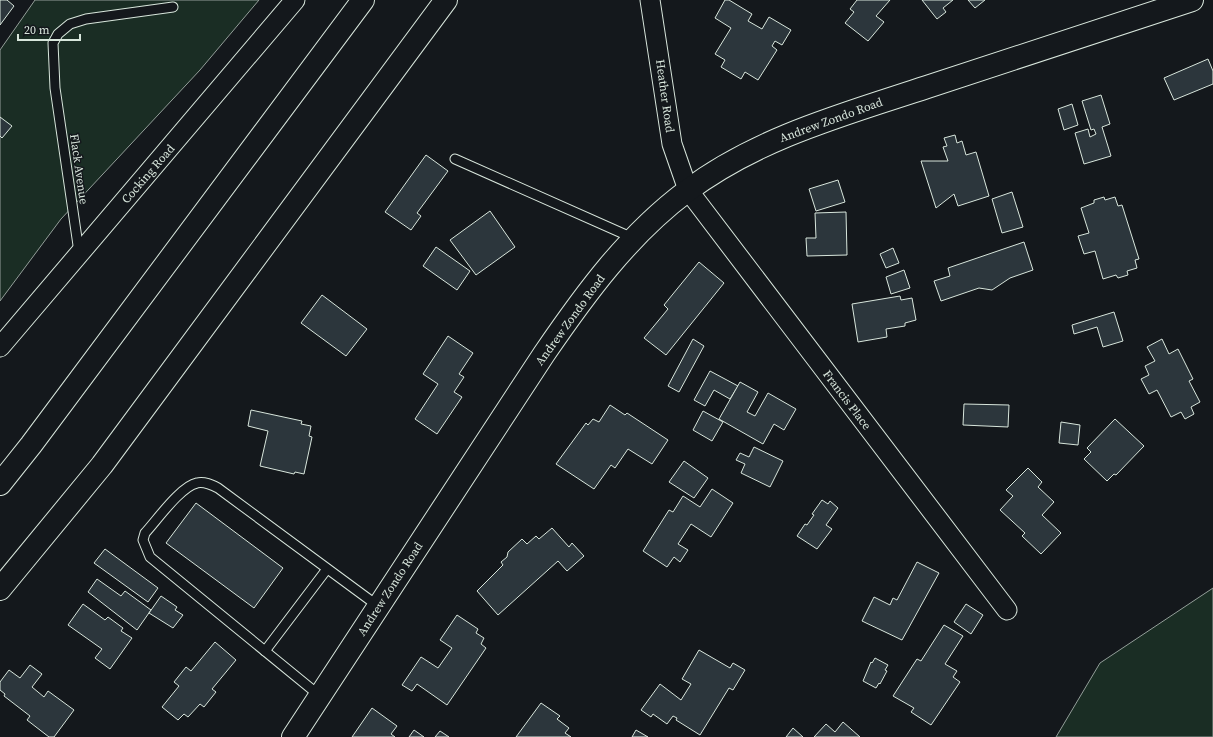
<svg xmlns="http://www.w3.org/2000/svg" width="1213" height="737" font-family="'Source Serif 4',serif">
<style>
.green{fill:#1a2d24;stroke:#939e99}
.building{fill:#2c363c;stroke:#d8e6dc}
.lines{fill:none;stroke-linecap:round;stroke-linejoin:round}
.lane-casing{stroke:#d8e6dc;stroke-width:11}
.street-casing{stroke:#d8e6dc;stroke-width:21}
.primary-casing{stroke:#d8e6dc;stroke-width:24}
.highway-casing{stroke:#d8e6dc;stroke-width:24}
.lane{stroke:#14181c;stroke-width:9}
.street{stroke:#14181c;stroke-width:19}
.primary{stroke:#14181c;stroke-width:22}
.highway{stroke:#14181c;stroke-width:22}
.labels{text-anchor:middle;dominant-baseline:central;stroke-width:3;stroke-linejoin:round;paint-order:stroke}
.street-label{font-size:12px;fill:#d8e6dc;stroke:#14181c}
</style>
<rect width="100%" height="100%" fill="#14181c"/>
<!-- green -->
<g class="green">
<path d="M35 0H259L200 70 61 219 0 301V50Z"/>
<path d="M1213 588V737H1056L1100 663Z"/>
</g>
<!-- building -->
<g class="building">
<path d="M0 0H7L14 6 0 25Z"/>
<path d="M725 0H729L752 14 748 21 762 29 769 17 791 30 782 45 775 41 772 46 777 50 758 80 745 72 741 79 721 67 725 60 715 54 731 28 715 18Z"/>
<path d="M857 0H890L876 16 884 22 868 41 845 23 854 12 850 9Z"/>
<path d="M922 0H953L943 8 946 12 937 19Z"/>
<path d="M968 0H985L975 8Z"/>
<path d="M1208 59 1213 71V84L1174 100 1164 78Z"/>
<path d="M1101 95 1110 124 1102 127 1111 156 1084 164 1075 133 1088 129 1090 137 1096 134 1094 129 1091 130 1082 101Z"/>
<path d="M1072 104 1078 125 1064 130 1058 109Z"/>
<path d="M0 117 12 126 2 138 0 136Z"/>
<path d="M955 135 957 143 962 141 966 155 976 152 989 196 958 206 954 194 936 208 921 161H948L943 147 947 146 944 138Z"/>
<path d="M426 155 448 171 417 213 421 216 411 230 385 212Z"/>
<path d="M838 180 845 202 816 211 809 189Z"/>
<path d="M1012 192 1023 227 1002 233 992 199Z"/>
<path d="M1104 197 1105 200 1115 197 1118 206 1122 205 1139 259 1135 260 1137 268 1127 271 1128 275 1118 278 1116 275 1103 279 1095 251 1084 254 1078 236 1089 233 1081 208 1094 203V200Z"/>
<path d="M490 211 515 247 476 275 450 240Z"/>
<path d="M846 212 847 255 807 256 806 238H816L815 213Z"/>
<path d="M1024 242 1033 270 1010 278 992 290 979 288 941 301 934 281 950 276 948 268Z"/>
<path d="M436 247 470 271 457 290 423 266Z"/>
<path d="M893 248 899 263 886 268 880 254Z"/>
<path d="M699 262 724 283 666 355 644 338 668 309 664 305Z"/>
<path d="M904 270 910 288 891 294 886 277Z"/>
<path d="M322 295 367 329 346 356 301 323Z"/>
<path d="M900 296 901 300 912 298 916 320 905 323V326L886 329 887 337 858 342 852 304Z"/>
<path d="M1114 312 1123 341 1103 347 1097 327 1074 334 1072 325Z"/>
<path d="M448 336 473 353 459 374 464 377 454 392 462 397 437 434 415 419 438 384 423 374Z"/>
<path d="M693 339 704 346 679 392 668 386Z"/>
<path d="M1162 339 1169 354 1178 349 1193 379 1189 381 1200 402 1191 407 1194 414 1185 419 1181 412 1171 417 1157 390 1149 394 1141 379 1149 375 1145 366 1155 361 1147 347Z"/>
<path d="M710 371 738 386 730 399 714 390 705 406 694 400Z"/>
<path d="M740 382 758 392 747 412 755 416 768 393 796 409 784 430 774 424 763 444 719 419Z"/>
<path d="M964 404 1009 405 1008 427 963 425Z"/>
<path d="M610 405 625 415 627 413 668 440 652 464 628 449 615 468 611 465 594 489 556 464 586 423 588 425 593 419 599 422Z"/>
<path d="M251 410 302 421 301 424 311 426 309 436 312 437 304 474 295 472 294 474 260 466 268 431 248 426Z"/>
<path d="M703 411 723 422 712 441 693 430Z"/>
<path d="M1115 419 1144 446 1116 475 1114 474 1107 481 1084 459 1091 452 1087 448Z"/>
<path d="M1061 422 1080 425 1078 445 1059 443Z"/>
<path d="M754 447 783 461 770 487 741 473 745 464 736 460 740 453 749 457Z"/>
<path d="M684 461 708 478 694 498 669 482Z"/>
<path d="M1028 468 1042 482 1038 487 1054 502 1042 515 1061 533 1041 554 1022 536 1025 533 1000 510 1013 496 1006 490Z"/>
<path d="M712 489 733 503 711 537 691 524 678 544 688 550 680 562 674 557 667 567 643 551 669 510 673 512 683 496 700 507Z"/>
<path d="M822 500 828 504 830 501 838 508 826 525 832 529 817 549 797 536 805 524 807 525 814 515 812 514Z"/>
<path d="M196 503 283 568 254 608 166 543Z"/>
<path d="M552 528 569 547 572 543 584 556 567 571 558 561 498 615 477 591 503 565 501 562 507 557 508 552 522 539 527 544 536 536 539 539Z"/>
<path d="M105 549 158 588 148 602 94 563Z"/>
<path d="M917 562 939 573 902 640 862 621 874 597 890 605 893 598 897 600Z"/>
<path d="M97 579 121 596 125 591 151 610 137 630 88 592Z"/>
<path d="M161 596 177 607 175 610 183 615 173 628 149 613Z"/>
<path d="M83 604 105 620 108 617 123 628 121 631 132 638 110 669 95 658 102 649 68 625Z"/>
<path d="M966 604 983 615 971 634 954 622Z"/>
<path d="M457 615 478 629 476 633 484 638 481 644 486 648 447 705 417 684 412 691 402 685 421 657 438 668 452 648 440 640Z"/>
<path d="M944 625 963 636 945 664 957 671 953 677 960 682 931 725 911 712 914 708 893 696 917 659 921 661Z"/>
<path d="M215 642 236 660 212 689 216 692 204 707 200 704 188 717 184 714 178 720 162 707 179 686 174 682 186 667 191 671Z"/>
<path d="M699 650 730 668 733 663 745 670 733 690 729 688 700 735 676 720 677 718 673 716 667 724 653 714 651 717 641 710 660 684 681 700 691 684 682 679Z"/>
<path d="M875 658 888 665 885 670 887 671 880 684 879 683 876 688 863 681 871 662 872 663Z"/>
<path d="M30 665 42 674 32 687 44 697 48 691 74 710 54 737H49L27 720 30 716 4 696 5 694 0 690V682L9 670 20 678Z"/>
<path d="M541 703 560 716 557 719 569 728 565 733 571 737H516Z"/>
<path d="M372 708 397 726 391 734 395 737H352Z"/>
<path d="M843 722 860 737H814L826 724 835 732Z"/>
<path d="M793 728 803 737H786Z"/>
<path d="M414 730 424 737H409Z"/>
<path d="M636 730 648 737H632Z"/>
<path d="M440 731 449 737H435Z"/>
</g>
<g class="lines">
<defs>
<g id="lane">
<path d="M455 159 633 238"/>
<path d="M79 252 55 88 53 43 58 34 70 24 86 19 173 7"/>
<path d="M265 651 327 569"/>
<path d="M320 696 150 557 143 540 145 533C157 520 181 486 197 483 204 481 212 485 218 488L378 606"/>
</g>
<g id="street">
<path d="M650 0 672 144 688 190 1007 610"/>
<path d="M0 347 295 0"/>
</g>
<path id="primary" d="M293 737 544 354C585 294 628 235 687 191 757 138 845 114 927 87 1016 58 1104 29 1192 0"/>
<g id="highway">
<path d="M0 484 31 445 363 0"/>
<path d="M0 589 102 465 446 0"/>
</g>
</defs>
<!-- lane casing -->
<use href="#lane" class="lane-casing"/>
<!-- street casing -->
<use href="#street" class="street-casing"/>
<!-- primary casing -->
<use href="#primary" class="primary-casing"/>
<!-- highway casing -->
<use href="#highway" class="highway-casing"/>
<!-- lane -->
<use href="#lane" class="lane"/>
<!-- street -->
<use href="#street" class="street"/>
<!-- primary -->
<use href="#primary" class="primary"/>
<!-- highway -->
<use href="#highway" class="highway"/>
</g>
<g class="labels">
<!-- street labels -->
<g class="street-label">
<text transform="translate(665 96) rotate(82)">Heather Road</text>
<text transform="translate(831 120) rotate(-20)">Andrew Zondo Road</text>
<text transform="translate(79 169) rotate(82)">Flack Avenue</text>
<text transform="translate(148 174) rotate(-49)">Cocking Road</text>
<text transform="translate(570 320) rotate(-54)">Andrew Zondo Road</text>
<text transform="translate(847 400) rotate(53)">Francis Place</text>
<text transform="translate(390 589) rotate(-57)">Andrew Zondo Road</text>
</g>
</g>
<!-- scale -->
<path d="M18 34v6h62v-6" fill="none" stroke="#d8e6dc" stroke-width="2"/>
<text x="24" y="34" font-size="12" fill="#d8e6dc" stroke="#14181c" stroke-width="3" paint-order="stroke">20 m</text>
</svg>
